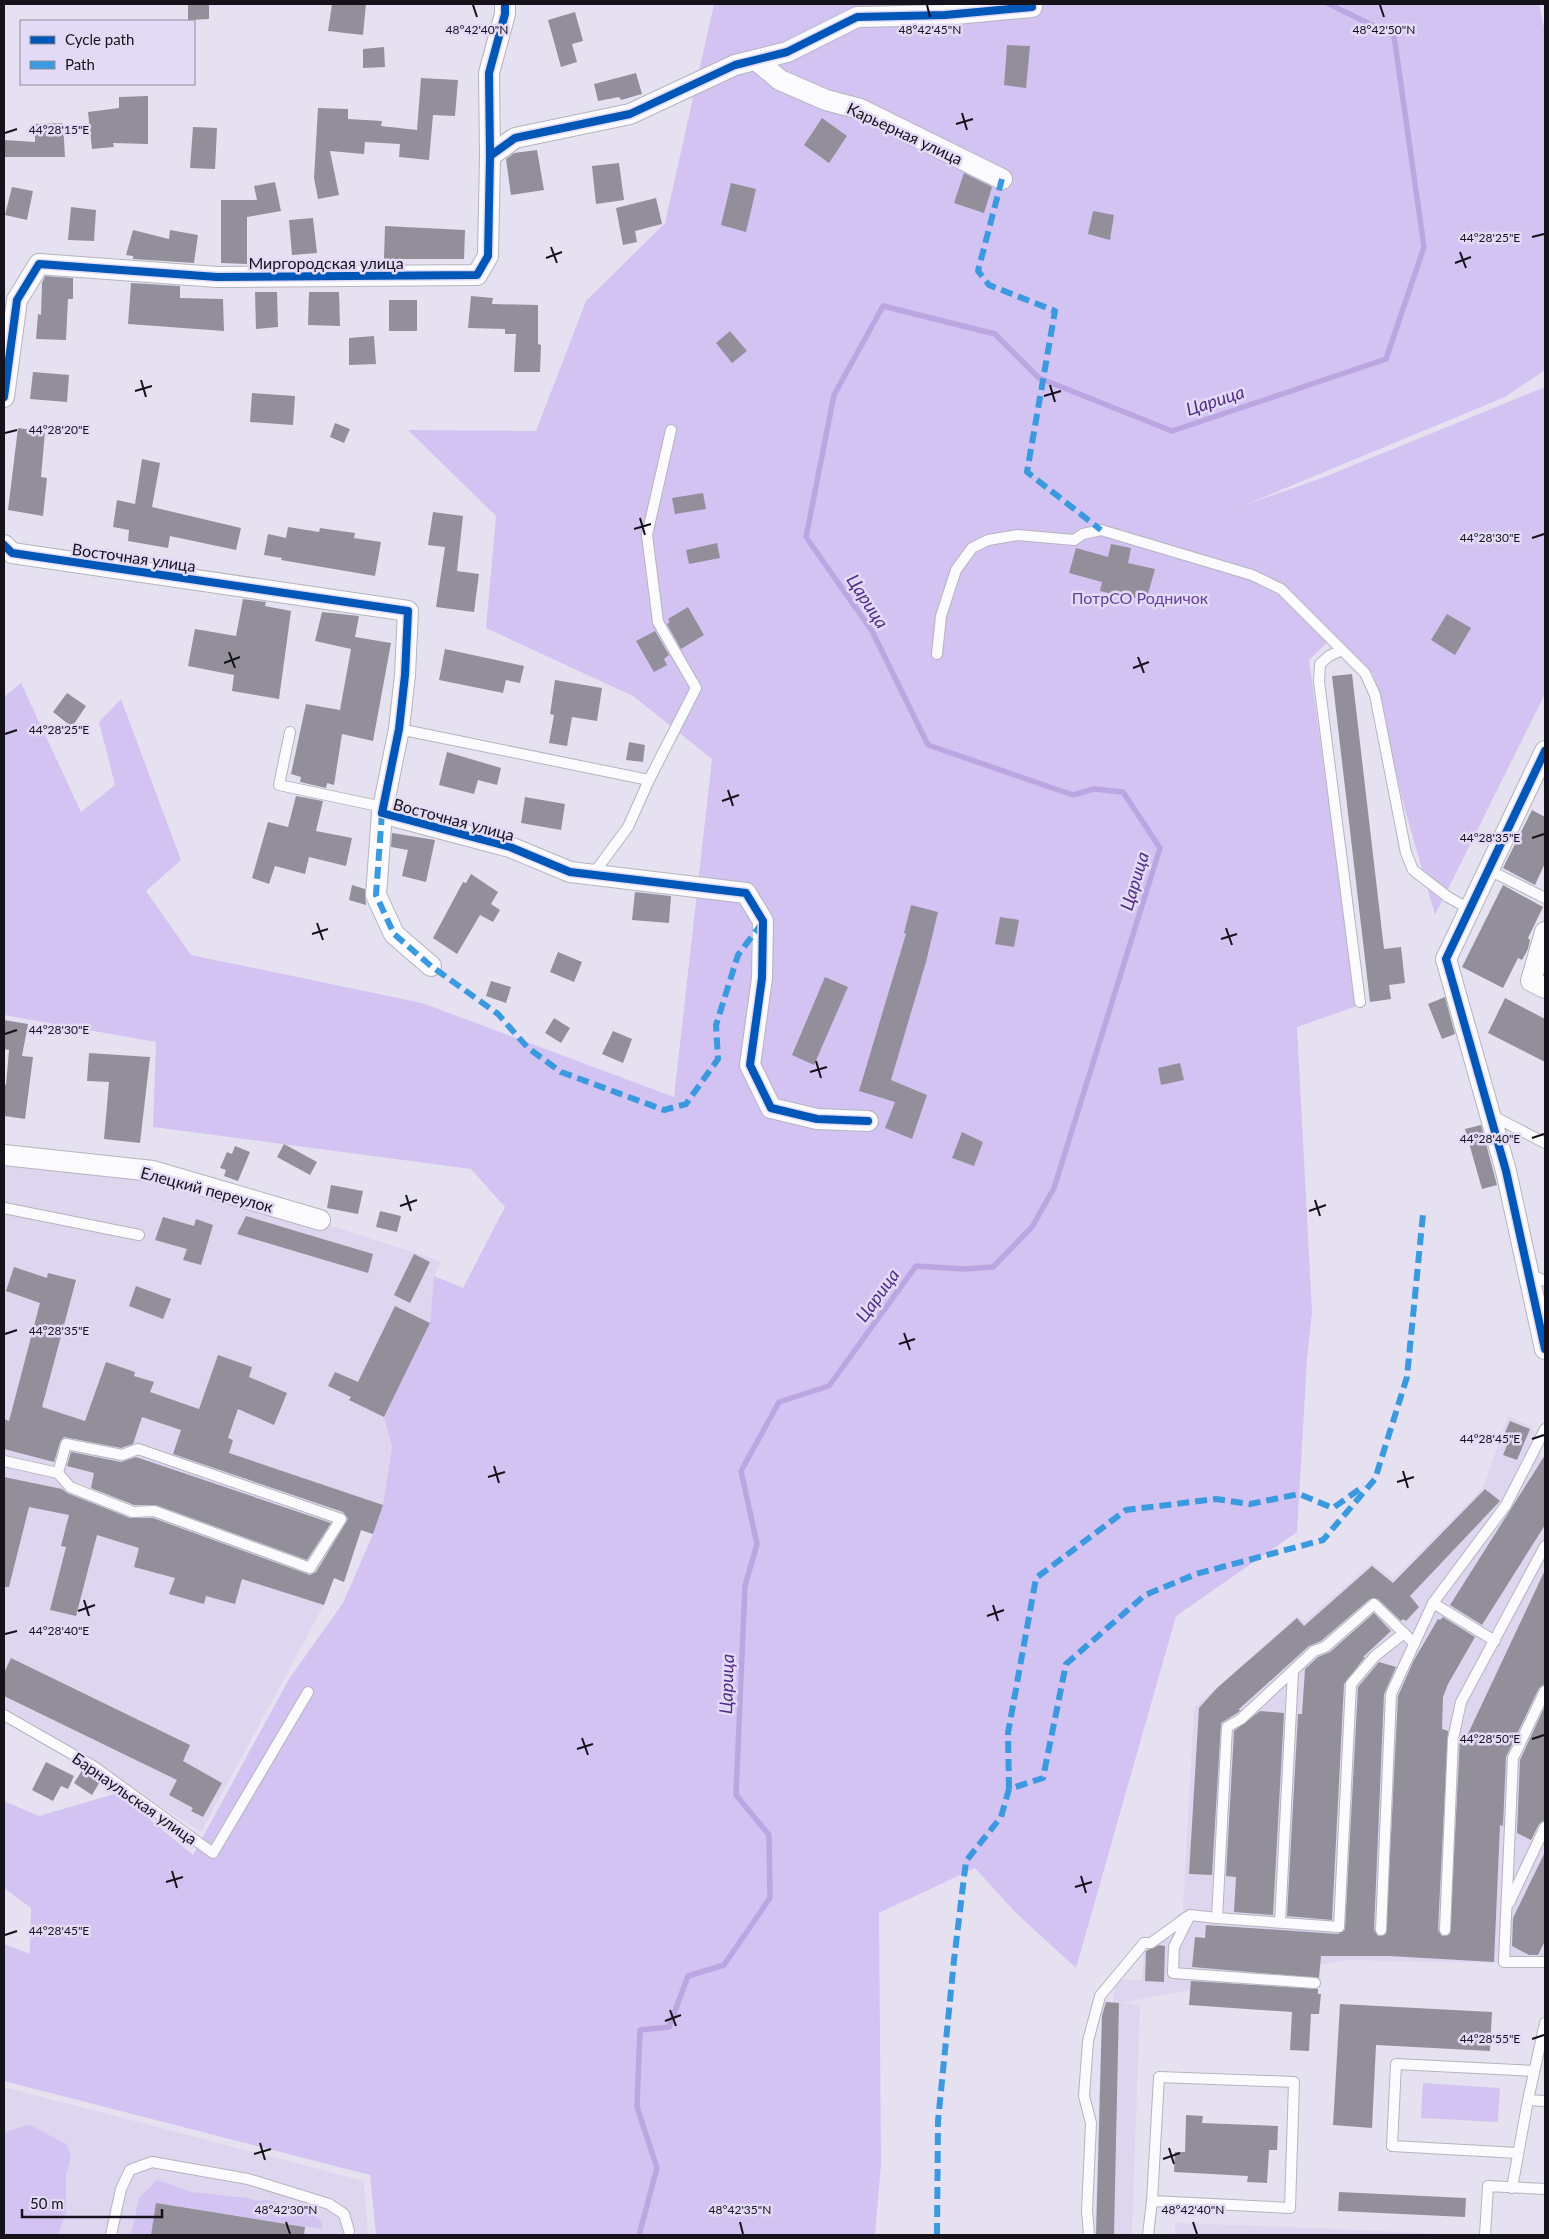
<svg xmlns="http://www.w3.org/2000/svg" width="1549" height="2239" font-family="Lato,sans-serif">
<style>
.built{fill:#ded6ef}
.green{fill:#d2c3f2}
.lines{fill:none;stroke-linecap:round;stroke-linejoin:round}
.stream{stroke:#bba6e2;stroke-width:5.5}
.building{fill:#938f9a}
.lane-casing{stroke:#b6b3be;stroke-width:12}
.street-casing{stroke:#b6b3be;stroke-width:22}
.lane{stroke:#fbfafd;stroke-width:10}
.street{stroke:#fbfafd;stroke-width:20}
.quiet{stroke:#3b9adf;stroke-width:6;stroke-dasharray:12 6;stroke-linecap:butt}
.cycleway-casing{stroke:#e3dbf6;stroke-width:11}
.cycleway{stroke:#0057b8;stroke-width:8}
.ticks{fill:none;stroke:#15121b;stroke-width:2}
.labels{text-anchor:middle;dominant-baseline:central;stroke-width:5;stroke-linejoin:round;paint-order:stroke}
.street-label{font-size:16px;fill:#15121b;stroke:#e3dbf6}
.park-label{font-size:16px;fill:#65409c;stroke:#e3dbf6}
.water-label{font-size:18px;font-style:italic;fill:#542d88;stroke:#e3dbf6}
.ticks-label{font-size:12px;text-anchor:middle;fill:#15121b;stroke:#e3dbf6;stroke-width:5;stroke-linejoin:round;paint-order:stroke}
</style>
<rect width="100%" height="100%" fill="#e6e1f0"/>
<!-- built -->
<g class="built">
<path d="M4 1160 152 1176 322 1223 441 1261 434 1276 430 1323 384 1417 392 1447 383 1505 373 1534 361 1531 344 1582 334 1578 324 1605 201 1832 4 1708Z"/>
<path d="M1508 1416 1532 1427 1542 1458 1545 1461V1967L1494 1963 1347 1960 1121 2003 1140 2005 1132 2235H1095L1102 2001 1113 2002 1115 1979 1142 1980 1144 1947 1183 1910 1194 1708 1297 1616 1305 1621 1372 1563 1393 1579 1483 1488Z"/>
<path d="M4 2087 364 2181 368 2235H4Z"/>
<path d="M1175 2223 1290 2227 1466 2235H1175Z"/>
</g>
<!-- green -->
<g class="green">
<path d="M714 4H1539L1545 32V370L1505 397 1245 505 1322 478 1545 387V694L1435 915 1404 806 1373 674 1334 636 1309 660 1357 1006 1297 1027 1312 1312 1307 1360 1297 1532 1176 1616 1076 1968 1016 1913 975 1868 879 1913 881 2164 875 2235H376L370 2175 4 2081V1944L30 1954 31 1908 4 1888V1801L39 1816 118 1793 193 1855 289 1679 343 1603 373 1534 383 1505 392 1447 384 1417 430 1323 434 1276 463 1288 505 1207 471 1169 153 1127 156 1042 4 1015V697L21 683 81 812 115 785 99 722 121 699 181 860 146 891 191 955 422 1003 674 1097 712 759 633 696 486 628 496 516 408 430 536 431 586 301 665 223Z"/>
<path d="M1423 2083 1500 2088 1498 2122 1421 2118Z"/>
<path d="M30 2125 66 2144 71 2156 66 2175V2212L58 2235H4V2132Z"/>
<path d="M157 2180 192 2192 247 2198 257 2201 268 2200 280 2204H302L322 2222V2229L157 2203 151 2235H131L139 2198Z"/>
</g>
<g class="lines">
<!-- stream -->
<path class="stream" d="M639 2235 657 2168 637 2107 640 2030 669 2027 688 1976 724 1965 770 1898 769 1835 736 1795 745 1586 757 1544 741 1471 779 1402 829 1386 916 1266 964 1269 993 1267 1032 1227 1054 1188 1160 848 1123 792 1094 789 1073 795 928 745 872 631 806 537 834 395 883 306 995 334 1039 378 1172 431 1386 359 1424 247 1394 36 1329 4"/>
</g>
<!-- building -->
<g class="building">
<path d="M188 4H209V19L188 20Z"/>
<path d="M332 4H366L363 35 328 31Z"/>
<path d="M575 12 583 41 572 44 577 62 561 67 548 20Z"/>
<path d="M1007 45 1030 46 1026 88 1004 85Z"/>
<path d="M384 47 385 67 363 68V49Z"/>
<path d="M636 73 642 94 621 100 619 97 598 101 594 84Z"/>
<path d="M421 78 458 80 455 116 433 115 429 160 399 157 400 144 365 142 364 154 330 151 339 195 318 199 314 178 318 108 348 109V119L382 121 381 126 417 130Z"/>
<path d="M148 96V144L113 143 114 147 92 149 88 112 119 108V97Z"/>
<path d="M822 118 847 136 829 163 804 145Z"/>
<path d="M63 123 65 157H4V140L35 142V124Z"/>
<path d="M193 127 217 128 215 169 190 168Z"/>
<path d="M537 150 544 190 511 195 506 159 514 153Z"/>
<path d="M619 163 624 200 596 204 592 166Z"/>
<path d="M964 173 992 187 984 213 954 203Z"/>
<path d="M275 182 281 211 247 217V264L221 263V200H257L254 186Z"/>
<path d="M731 183 756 189 746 232 721 225Z"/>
<path d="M12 187 33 191 27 220 5 215Z"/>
<path d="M656 198 662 224 635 231 637 242 623 245 616 208Z"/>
<path d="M71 207 96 210 94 241 68 240Z"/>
<path d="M1093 211 1114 215 1110 240 1088 234Z"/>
<path d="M313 218 317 253 292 255 289 220Z"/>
<path d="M385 226 465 230 464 259H384Z"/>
<path d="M133 230 169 239 170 230 198 235 194 263 133 259V256L126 255Z"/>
<path d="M45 276 73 278V299H68L66 340 36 339 38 314 41 315 42 283Z"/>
<path d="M131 283 180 286V298L223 299 224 331 128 324Z"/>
<path d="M255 292H277L278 327 256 329Z"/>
<path d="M309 292H339L340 326 308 325Z"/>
<path d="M471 296 493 298 492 304 538 305V344L541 345 540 372H514L516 334H505V329L468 328Z"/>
<rect x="389" y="300" width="28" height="31"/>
<path d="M730 331 747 351 732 363 716 343Z"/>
<path d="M374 336 376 364 349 365V338Z"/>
<path d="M33 372 69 375 67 402 30 399Z"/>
<path d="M252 393 295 396 293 425 250 422Z"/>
<path d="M335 423 350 429 344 443 330 437Z"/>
<path d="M18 428 45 432 41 477 47 478 43 516 8 510Z"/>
<path d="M142 459 160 463 152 507 241 528 236 550 170 536 168 548 128 541 129 530 113 527 117 500 135 504Z"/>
<path d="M703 493 706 509 675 514 672 498Z"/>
<path d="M433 512 463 516 457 571 479 574 474 612 436 607 445 547 428 545Z"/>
<path d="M288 527 319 532 320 528 355 533 354 538 381 542 375 576 281 560 282 558 264 555 268 534 286 538Z"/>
<path d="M717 543 720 558 689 564 686 550Z"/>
<path d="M1111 544 1131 548 1128 563 1155 569 1146 601 1121 594V596L1100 591 1102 582 1069 573 1076 548 1108 557Z"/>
<path d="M243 599 266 602 265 606 291 611 279 699 232 691 234 675 188 666 195 629 236 636Z"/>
<path d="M688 607 704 635 681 649 667 624 670 622 668 619Z"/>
<path d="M322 612 359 616 355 637 391 643 373 741 342 734 334 785 327 783 326 788 300 782 301 777 291 774 306 704 340 710 351 649 315 641Z"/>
<path d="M1447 614 1471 628 1455 655 1431 640Z"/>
<path d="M655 631 669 655 664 659 667 665 654 672 636 641Z"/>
<path d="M445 649 524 666 520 683 506 680 503 693 439 680Z"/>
<path d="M1352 674 1384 949 1401 947 1405 983 1389 985 1391 999 1370 1002 1332 676Z"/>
<path d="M555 680 602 688 597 721 572 717 567 746 549 743 554 715 550 714Z"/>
<path d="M67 693 86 706 72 727 53 712Z"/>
<path d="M629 742 645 745 643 762 626 760Z"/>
<path d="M447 752 501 768 497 785 478 780 474 794 439 785Z"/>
<path d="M296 796 323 801 316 831 352 838 346 866 309 857 305 874 275 866 269 884 252 878 268 822 288 827Z"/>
<path d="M525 797 565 804 561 830 521 823Z"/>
<path d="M1532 810 1545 817V863L1535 885 1503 868Z"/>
<path d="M392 833 435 840 426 882 402 876 408 850 391 847Z"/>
<path d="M471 874 498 892 491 904 500 910 493 922 480 915 457 954 433 938 463 882 466 883Z"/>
<path d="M352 885 365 889 366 905 349 900Z"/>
<path d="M1503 885 1543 907 1528 938 1530 940 1528 949 1522 960 1518 958 1503 988 1462 967Z"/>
<path d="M635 892 671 896 669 923 632 920Z"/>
<path d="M911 905 938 912 926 962 891 1080 927 1095 912 1139 885 1128 895 1102 859 1091 906 934 904 933Z"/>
<path d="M1000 917 1019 920 1014 947 995 944Z"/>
<path d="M558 952 582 962 574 982 550 972Z"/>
<path d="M825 977 848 987 814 1065 792 1055Z"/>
<path d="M491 981 511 987 506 1003 486 996Z"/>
<path d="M1445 997 1455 1034 1442 1039 1428 1004Z"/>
<path d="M1505 998 1545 1019V1062L1488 1033Z"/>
<path d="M554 1018 570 1028 561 1043 545 1033Z"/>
<path d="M4 1020 28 1024 22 1056 33 1057 25 1119 4 1116V1084L6 1085 9 1050 4 1049Z"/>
<path d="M613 1031 632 1039 623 1063 602 1054Z"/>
<path d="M89 1053 150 1057 140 1143 104 1139 109 1082 87 1081Z"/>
<path d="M1180 1063 1184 1080 1161 1085 1158 1068Z"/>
<path d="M1481 1125 1497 1185 1482 1189 1465 1129Z"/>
<path d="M962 1132 983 1142 974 1166 952 1158Z"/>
<path d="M284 1144 317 1162 310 1175 277 1157Z"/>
<path d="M235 1146 250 1152 238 1181 224 1176 226 1170 220 1168 227 1152 232 1154Z"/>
<path d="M331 1185 363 1191 358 1214 327 1208Z"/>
<path d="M380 1211 401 1216 397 1232 376 1227Z"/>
<path d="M246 1216 373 1254 368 1273 237 1234Z"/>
<path d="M163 1217 194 1226 196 1219 213 1225 201 1265 183 1260 187 1249 155 1240Z"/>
<path d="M414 1254 430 1262 410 1303 394 1295Z"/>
<path d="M14 1267 47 1278 48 1273 76 1280 42 1407 85 1421 106 1362 135 1372 134 1376 154 1382 150 1392 199 1409 218 1355 252 1367 249 1377 287 1393 274 1425 238 1409 228 1438 233 1440 229 1453 383 1505 373 1534 361 1530 344 1582 334 1578 324 1605 242 1579 235 1604 206 1596 204 1604 169 1594 175 1578 134 1567 139 1548 97 1535 76 1616 50 1610 66 1547 61 1546 69 1515 29 1507 9 1587H4V1477L62 1489 67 1493 130 1518H153L310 1575 316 1572 348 1519 343 1512 173 1454 181 1430 142 1417 133 1444 121 1448 64 1437 60 1442 54 1462 4 1449V1419L9 1421 40 1303 6 1291Z"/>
<path d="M136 1286 171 1299 163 1319 129 1306Z"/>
<path d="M395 1306 430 1323 384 1417 349 1400 351 1397 328 1386 335 1372 358 1382Z"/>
<path d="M1510 1421 1530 1429 1517 1460 1503 1455 1508 1443 1502 1440Z"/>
<path d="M71 1452 121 1462 136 1457 331 1523 307 1560 156 1505H134L91 1488 94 1473 67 1466Z"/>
<path d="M1545 1455V1525L1482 1625 1450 1605Z"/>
<path d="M1485 1489 1500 1501 1410 1596 1419 1607 1406 1621 1403 1619 1401 1621 1378 1599H1370L1321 1641 1309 1646 1238 1710H1241L1237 1713 1221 1723 1212 1875 1189 1874 1199 1708 1217 1688 1297 1618 1304 1626 1372 1566 1393 1583Z"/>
<path d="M1545 1570V1684L1539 1688 1506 1757 1503 1826 1500 1825 1494 1962 1389 1956H1321L1319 1978 1192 1967 1195 1937 1205 1938 1206 1925 1338 1934 1345 1930 1358 1687 1379 1662 1396 1667 1384 1694 1374 1930 1378 1936 1386 1934 1398 1696 1414 1660 1438 1619 1440 1620 1443 1617 1475 1637 1448 1684 1443 1697 1442 1729 1448 1731 1438 1930 1442 1936 1450 1934 1460 1738 1465 1740Z"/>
<path d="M1374 1613 1391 1631 1363 1657H1365L1344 1684 1332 1920 1287 1916 1298 1714H1302L1305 1669 1318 1657 1330 1652Z"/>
<path d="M11 1658 190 1745 183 1761 222 1783 203 1817 191 1811 193 1808 169 1795 177 1780 4 1696V1673Z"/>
<path d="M1545 1706V1820L1539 1824 1531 1840 1517 1833 1520 1760Z"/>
<path d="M1260 1711 1284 1713 1273 1915 1234 1912 1236 1877 1226 1876 1234 1731Z"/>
<path d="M46 1762 74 1776 68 1789 61 1786 53 1801 32 1790Z"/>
<path d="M83 1769 101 1780 92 1795 74 1783Z"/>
<path d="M1545 1852V1941L1538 1955H1529L1512 1946 1513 1918Z"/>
<path d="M1159 1945 1165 1946 1164 1982 1145 1981 1146 1951Z"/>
<path d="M1191 1981 1318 1989V1994H1321L1319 2014H1311L1309 2051 1290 2050 1292 2012 1189 2005Z"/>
<path d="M1106 2002 1119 2003 1114 2235H1096L1102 2016Z"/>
<path d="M1340 2004 1492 2012 1490 2051 1376 2045 1372 2128 1333 2125Z"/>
<path d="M1186 2115 1203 2116 1202 2123 1278 2126 1277 2150H1269L1267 2183 1247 2182 1248 2176 1174 2172 1175 2152H1185Z"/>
<path d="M1339 2192 1466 2198 1465 2217 1338 2211Z"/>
<path d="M156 2203 305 2227 304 2235H151Z"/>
</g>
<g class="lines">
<defs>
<g id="lane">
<path d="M1342 650 1329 656 1320 664 1319 682 1360 1002"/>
<path d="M937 654 941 616 956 570 972 548 988 540 1018 535 1074 540 1083 534 1101 530 1252 575 1281 589 1365 673 1375 695 1406 853 1413 870 1448 897 1471 910"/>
<path d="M399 729 649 780 696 688 658 622 647 535 671 430"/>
<path d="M290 732 279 785 383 807"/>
<path d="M1489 870 1545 898"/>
<path d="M594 873 628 827 649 780"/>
<path d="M1491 1115 1545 1143"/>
<path d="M4 1208 139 1235"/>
<path d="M1528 1273 1545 1281"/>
<path d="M4 1461 58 1473 70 1487 133 1512 154 1511 310 1568 341 1519 138 1449 122 1455 66 1444 58 1473"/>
<path d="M1433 1603 1495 1641"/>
<path d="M1545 1691 1513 1758 1504 1962H1545"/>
<path d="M4 1715 93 1766 213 1853 308 1692"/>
<path d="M1509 1903 1545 1827"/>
<path d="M1217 1918 1339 1927 1351 1684 1375 1656 1404 1633"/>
<path d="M1280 1922 1293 1671"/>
<path d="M1381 1930 1391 1694 1433 1603 1506 1505 1545 1429"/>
<path d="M1445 1930 1453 1739 1461 1702 1545 1546"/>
<path d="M1315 1983 1173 1973 1174 1947 1190 1915 1217 1918 1227 1727 1241 1719 1314 1651 1325 1647 1374 1604 1414 1643"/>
<path d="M1528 2100 1545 2101"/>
<path d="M1518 2153 1392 2146 1396 2064 1534 2071"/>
<path d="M1512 2188 1528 2100 1545 2023"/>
<path d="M111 2235 121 2189 130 2170 152 2162 248 2179 329 2204 344 2214 349 2231"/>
<path d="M1089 2235 1087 2211 1091 2123 1084 2096 1088 2041 1100 1996 1144 1943H1151L1187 1917"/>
<path d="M1148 2235 1152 2201 1159 2077 1294 2082 1290 2208 1152 2201"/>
<path d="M1485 2235 1488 2186 1545 2189"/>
</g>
<g id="street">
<path d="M756 60 780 80 826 100 860 109 1002 179"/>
<path d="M490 156 515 138 630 114 735 65 787 52 857 17 945 15 1032 7"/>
<path d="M4 397 17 300 39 264 217 277 477 275 488 256 490 156 489 73 505 14V4"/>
<path d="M4 545 12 553 408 611 405 675 399 729 382 813 510 847 570 872 746 893 763 921 762 978 750 1065 771 1108 817 1119 868 1121"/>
<path d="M1545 751 1446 959 1506 1171 1545 1349"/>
<path d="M382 813 376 895 394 934 431 966"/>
<path d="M1545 932 1531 981 1545 988"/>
<path d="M4 1155 153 1171 320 1220"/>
</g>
</defs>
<!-- lane casing -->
<use href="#lane" class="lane-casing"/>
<!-- street casing -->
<use href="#street" class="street-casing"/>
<!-- lane -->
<use href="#lane" class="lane"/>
<!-- street -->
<use href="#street" class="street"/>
<!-- quiet -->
<g class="quiet">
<path d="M1002 179 978 271 989 285 1055 311 1027 472 1101 530"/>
<path d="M382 813 376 895 394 934 431 966 498 1014 528 1048 561 1072 664 1110 686 1104 718 1059 716 1025 738 955 762 923"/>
<path d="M1009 1789 1008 1733 1036 1578 1126 1510 1216 1499 1250 1504 1299 1494 1333 1508 1364 1486"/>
<path d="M937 2235 938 2121 954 1960 966 1861 1001 1817 1009 1789 1043 1778 1066 1664 1145 1595 1196 1574 1323 1540 1375 1479 1407 1377 1423 1214"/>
</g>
<defs>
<g id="cycleway">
<path d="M490 156 515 138 630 114 735 65 787 52 857 17 945 15 1032 7"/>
<path d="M4 397 17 300 39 264 217 277 477 275 488 256 490 156 489 73 505 14V4"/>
<path d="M4 545 12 553 408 611 405 675 399 729 382 813 510 847 570 872 746 893 763 921 762 978 750 1065 771 1108 817 1119 868 1121"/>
<path d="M1545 751 1446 959 1506 1171 1545 1349"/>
</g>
</defs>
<!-- cycleway casing -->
<use href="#cycleway" class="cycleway-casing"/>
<!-- cycleway -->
<use href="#cycleway" class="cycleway"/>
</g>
<!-- ticks -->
<path class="ticks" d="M473 5 477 17M927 5 930 17M1380 5 1384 17M962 113 967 130M956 124 973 119M5 133 17 129M1532 237 1544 234M551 247 557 263M1460 252 1466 268M546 258 562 252M1455 263 1471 257M141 380 146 397M1050 385 1055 402M135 391 152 386M1044 396 1061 391M5 433 17 430M640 518 645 535M634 529 651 524M1532 538 1544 534M229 652 235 668M1138 657 1144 673M224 663 240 657M1133 668 1149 662M5 734 17 730M728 790 733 806M722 801 739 795M1532 838 1544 834M317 923 323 940M1226 928 1232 945M312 934 328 929M1221 939 1237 934M5 1034 17 1030M816 1061 821 1078M810 1072 827 1067M1532 1138 1544 1134M406 1195 411 1211M1315 1200 1320 1216M400 1206 417 1200M1309 1211 1326 1205M904 1333 910 1350M5 1334 17 1330M899 1344 915 1339M1532 1439 1544 1435M494 1466 499 1483M1403 1471 1408 1488M488 1477 505 1472M1397 1482 1414 1477M84 1600 89 1616M993 1605 998 1621M78 1611 95 1605M987 1616 1004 1610M5 1634 17 1631M582 1738 588 1755M1532 1739 1544 1735M577 1749 593 1744M172 1871 177 1888M1081 1876 1086 1893M166 1882 183 1877M1075 1887 1092 1882M5 1935 17 1931M670 2010 676 2026M665 2021 681 2015M1532 2039 1544 2035M260 2143 265 2160M1169 2148 1174 2164M254 2154 271 2149M1163 2159 1180 2153M286 2222 290 2234M740 2222 743 2234M1193 2222 1197 2234"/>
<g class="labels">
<!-- street labels -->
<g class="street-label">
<text transform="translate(905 133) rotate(25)">Карьерная улица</text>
<text x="326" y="262">Миргородская улица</text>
<text transform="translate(134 557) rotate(8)">Восточная улица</text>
<text transform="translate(454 819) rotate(15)">Восточная улица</text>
<text transform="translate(207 1189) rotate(15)">Елецкий переулок</text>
<text transform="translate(135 1798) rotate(35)">Барнаульская улица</text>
</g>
<!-- park labels -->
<g class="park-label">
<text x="1140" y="597">ПотрСО Родничок</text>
</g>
<!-- water labels -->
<g class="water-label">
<text transform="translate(1215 400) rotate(-18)">Царица</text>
<text transform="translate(868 601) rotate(57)">Царица</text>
<text transform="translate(1134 881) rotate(-73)">Царица</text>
<text transform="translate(877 1295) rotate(-54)">Царица</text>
<text transform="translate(726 1684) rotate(-88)">Царица</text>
</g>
</g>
<g class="ticks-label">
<text x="477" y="34">48°42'40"N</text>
<text x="930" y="34">48°42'45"N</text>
<text x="1384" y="34">48°42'50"N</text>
<text x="59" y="134">44°28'15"E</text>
<text x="1490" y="242">44°28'25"E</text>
<text x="59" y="434">44°28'20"E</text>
<text x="1490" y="542">44°28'30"E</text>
<text x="59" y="734">44°28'25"E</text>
<text x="1490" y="842">44°28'35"E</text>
<text x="59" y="1034">44°28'30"E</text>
<text x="1490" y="1143">44°28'40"E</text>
<text x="59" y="1335">44°28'35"E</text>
<text x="1490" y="1443">44°28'45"E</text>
<text x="59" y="1635">44°28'40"E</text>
<text x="1490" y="1743">44°28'50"E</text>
<text x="59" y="1935">44°28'45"E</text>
<text x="1490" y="2043">44°28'55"E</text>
<text x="286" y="2214">48°42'30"N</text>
<text x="740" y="2214">48°42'35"N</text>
<text x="1193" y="2214">48°42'40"N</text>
</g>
<!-- border -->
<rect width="1549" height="2239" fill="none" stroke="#15121b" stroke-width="10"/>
<!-- legend -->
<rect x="20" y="20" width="175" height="65" fill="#e3dbf6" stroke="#918b9e"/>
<rect x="30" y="36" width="25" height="8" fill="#0057b8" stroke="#918b9e"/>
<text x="65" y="45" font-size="15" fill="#15121b">Cycle path</text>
<rect x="30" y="61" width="25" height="8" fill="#3b9adf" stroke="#918b9e"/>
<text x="65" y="70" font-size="15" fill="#15121b">Path</text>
<!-- scale -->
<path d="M22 2209v8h140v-8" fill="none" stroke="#15121b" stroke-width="2.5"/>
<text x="30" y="2209" font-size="15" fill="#15121b" stroke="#e3dbf6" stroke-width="4" paint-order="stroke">50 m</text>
</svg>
